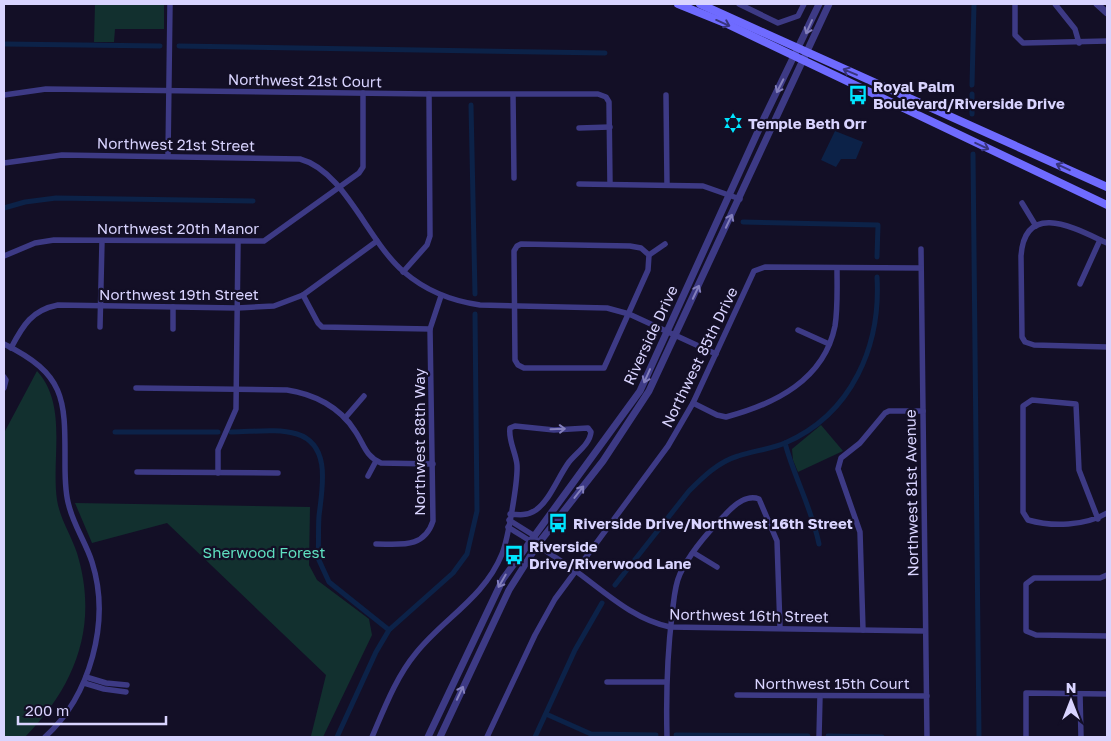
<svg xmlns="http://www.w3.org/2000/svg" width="1111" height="741" font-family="'Golos Text',sans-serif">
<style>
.green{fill:#12302f}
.water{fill:#0c2248}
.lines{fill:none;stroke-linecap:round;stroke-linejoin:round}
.canal{stroke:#0c2248;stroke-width:5}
.minor{stroke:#3d3a85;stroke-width:5.5}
.tertiary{stroke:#3d3a85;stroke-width:7}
.secondary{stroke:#6f6bff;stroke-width:8}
.oneway{stroke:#38347d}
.oneway2{stroke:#837fbc}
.labels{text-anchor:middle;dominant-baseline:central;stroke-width:4.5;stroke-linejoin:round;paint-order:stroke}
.street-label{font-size:15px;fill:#d9d4ff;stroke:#130f26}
.poi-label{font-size:15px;font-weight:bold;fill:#d9d4ff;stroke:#130f26;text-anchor:start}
.park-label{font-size:15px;fill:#5fe0c0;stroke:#130f26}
</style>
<rect width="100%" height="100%" fill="#130f26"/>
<!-- green -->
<g class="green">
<path d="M95 4H164V29H115L114 42H94Z"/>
<path d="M37 371C68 405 51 458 57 500 60 519 71 535 77 553 99 625 76 685 25 737H4V433Z"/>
<path d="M821 425 843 451 798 472 793 460 792 449Z"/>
<path d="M75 503 310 507 309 565 317 580 369 619 372 635 323 737 311 736 326 675 167 523 92 543Z"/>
</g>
<!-- water -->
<path class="water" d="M835 131 863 142 856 159H841L836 167 821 160Z"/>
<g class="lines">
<!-- canal -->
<g class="canal">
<path d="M4 44 160 46"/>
<path d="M179 46 605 53"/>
<path d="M972 85 974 4"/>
<path d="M972 94V114"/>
<path d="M471 105 475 294"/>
<path d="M973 154 979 737"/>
<path d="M4 208 25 202 56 198 253 201"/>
<path d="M743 222 878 225 877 257"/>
<path d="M115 432H218"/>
<path d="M231 432C252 432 277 428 297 434 332 445 322 489 319 516 318 530 319 544 318 558L329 582 389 630"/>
<path d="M785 443C794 477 812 509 819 544"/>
<path d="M615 585 689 491C703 477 718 462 738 456 753 451 771 449 785 443 852 414 881 346 877 277"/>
<path d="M546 714 591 734 656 735"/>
<path d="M676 735 808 736"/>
<path d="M828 736 882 737"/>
<path d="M337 737 376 652 389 630 453 573 467 554 477 511 475 314"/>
<path d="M535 737 575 650 602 603"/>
</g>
<!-- minor -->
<g class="minor">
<path d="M739 4 778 23 798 16 804 4"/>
<path d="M1015 4V35L1023 43 1107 41"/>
<path d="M1055 4 1075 29 1079 43"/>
<path d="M4 95 46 89 429 94H598L606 97 609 102 610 184"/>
<path d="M513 95 514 178"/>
<path d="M666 95 667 185"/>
<path d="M579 128 610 127"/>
<path d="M168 156 170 4"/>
<path d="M4 163 62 155 300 159C345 171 368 242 404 272 426 291 452 301 480 305L607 308 629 314 716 354"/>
<path d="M579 184 703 186 740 199"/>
<path d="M1022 203 1036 226"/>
<path d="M1107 243C1078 230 1025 199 1021 256L1022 337 1025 342 1034 345 1107 347"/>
<path d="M521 244 630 246 641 248 649 255 648 270 604 368H524L518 365 515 360 514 251 517 246Z"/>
<path d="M921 249 927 737"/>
<path d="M649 255 665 244"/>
<path d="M4 256 35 243 54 240 264 241 359 173 363 167V93"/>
<path d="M403 272 427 245 430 236 429 94"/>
<path d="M1080 284 1100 240"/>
<path d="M303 295 318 323 322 327 430 329"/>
<path d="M100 327 102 241"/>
<path d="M173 329V307"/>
<path d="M798 330 829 344"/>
<path d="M4 344C67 375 65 400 65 464 65 478 65 493 69 506 74 526 86 543 92 562 111 622 90 696 45 737"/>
<path d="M11 348C23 325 32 310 58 305L237 308 274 306 303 295 377 241"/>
<path d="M4 377 6 380 4 388"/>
<path d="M136 388 287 390C314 394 340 407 355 431 364 444 365 456 381 463L433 464"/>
<path d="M693 403 717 415 726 417C775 404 824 380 835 326 838 307 837 287 837 268"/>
<path d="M345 418 364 396"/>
<path d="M137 472 278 473"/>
<path d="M218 473V450L236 409 238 243"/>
<path d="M368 476 376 461"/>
<path d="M1098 519 1079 470 1076 404 1032 400 1023 406V512L1028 520C1052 527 1085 526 1107 513"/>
<path d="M509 520 533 535 536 540"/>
<path d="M508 527C530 541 551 554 573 569 604 591 632 619 670 627L925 631"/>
<path d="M376 544C400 544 424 549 433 521L430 329 441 296"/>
<path d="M694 553 717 567"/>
<path d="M1107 575 1100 578H1034L1026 584V631L1036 635 1107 636"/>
<path d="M863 630 860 532 838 469 841 458 860 443 885 413 889 411H923"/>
<path d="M86 677 106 683 127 685"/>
<path d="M607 682H666"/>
<path d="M84 683 104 689 126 692"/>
<path d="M1080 694 1081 737"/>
<path d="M737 695 927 696"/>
<path d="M372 737C384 709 396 677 416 653 444 618 484 598 502 554 508 539 518 481 517 465 516 453 508 440 510 428L515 426 554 430 588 428 591 432C590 444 576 453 569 462 558 477 550 500 536 510 527 516 519 515 510 514"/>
<path d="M487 737 535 635 555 599 668 446 693 403 754 271 765 267 921 268"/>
<path d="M667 737C666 696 667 656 672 615 674 601 674 587 680 574 690 553 708 532 724 516 732 507 746 494 759 499L777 541 780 628"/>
<path d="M819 737 820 696"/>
<path d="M1026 737V693L1107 694"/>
</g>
<!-- tertiary -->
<g class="tertiary">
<path d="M1097 4 1107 13"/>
<path d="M428 737 503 579 640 391 765 116 819 4"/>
<path d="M440 737 509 590 538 544 603 461 649 391 829 4"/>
</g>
<!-- secondary -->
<g class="secondary">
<path d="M678 4 725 23 1107 205"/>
<path d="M700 4 1107 187"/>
</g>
</g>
<!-- one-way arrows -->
<defs><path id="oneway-shaft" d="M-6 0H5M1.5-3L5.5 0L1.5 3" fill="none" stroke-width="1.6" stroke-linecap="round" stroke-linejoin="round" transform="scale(1.25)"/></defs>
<g class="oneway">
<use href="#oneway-shaft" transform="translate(723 23) rotate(24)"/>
<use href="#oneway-shaft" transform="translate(850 72) rotate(-157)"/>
<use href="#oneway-shaft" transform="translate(982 146) rotate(25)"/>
<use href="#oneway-shaft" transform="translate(1063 167) rotate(-155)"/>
</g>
<g class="oneway2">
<use href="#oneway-shaft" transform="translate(809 27) rotate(114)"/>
<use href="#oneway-shaft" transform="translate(780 86) rotate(117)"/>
<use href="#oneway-shaft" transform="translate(729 221) rotate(-65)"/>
<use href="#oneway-shaft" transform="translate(696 292) rotate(-65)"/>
<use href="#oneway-shaft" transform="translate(647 376) rotate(114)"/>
<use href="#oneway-shaft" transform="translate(558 429) rotate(-2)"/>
<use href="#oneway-shaft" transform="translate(579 492) rotate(-52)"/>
<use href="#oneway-shaft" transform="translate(502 581) rotate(120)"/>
<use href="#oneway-shaft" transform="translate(460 693) rotate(-65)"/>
</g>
<!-- icons -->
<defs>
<symbol id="bus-bare" viewBox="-9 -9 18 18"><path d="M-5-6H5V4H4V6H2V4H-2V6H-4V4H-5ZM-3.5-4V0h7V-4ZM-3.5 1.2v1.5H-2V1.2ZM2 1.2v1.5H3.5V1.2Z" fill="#00e5ff" stroke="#130f26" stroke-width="2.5" paint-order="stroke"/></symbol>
<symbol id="synagogue-bare" viewBox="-9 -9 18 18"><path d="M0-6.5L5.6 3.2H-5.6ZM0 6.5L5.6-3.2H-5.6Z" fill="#00e5ff" stroke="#130f26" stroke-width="2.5" paint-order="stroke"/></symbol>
</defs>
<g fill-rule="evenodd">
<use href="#bus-bare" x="844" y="81" width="28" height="28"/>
<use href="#synagogue-bare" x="719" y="109" width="28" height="28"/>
<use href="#bus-bare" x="544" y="509" width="28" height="28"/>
<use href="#bus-bare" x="500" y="541" width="28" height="28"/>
</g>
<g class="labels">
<!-- street labels -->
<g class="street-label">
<text transform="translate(305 80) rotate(1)">Northwest 21st Court</text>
<text transform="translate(176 144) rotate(1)">Northwest 21st Street</text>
<text x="178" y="228">Northwest 20th Manor</text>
<text x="179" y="294">Northwest 19th Street</text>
<text transform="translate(650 335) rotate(-65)">Riverside Drive</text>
<text transform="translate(699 357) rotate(-64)">Northwest 85th Drive</text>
<text transform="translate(419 442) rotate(-90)">Northwest 88th Way</text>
<text transform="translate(911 493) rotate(-91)">Northwest 81st Avenue</text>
<text transform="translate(749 615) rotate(1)">Northwest 16th Street</text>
<text x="832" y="683">Northwest 15th Court</text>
</g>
<!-- poi labels -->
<g class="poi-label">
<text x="873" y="86">Royal Palm<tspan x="873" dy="17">Boulevard/Riverside Drive</tspan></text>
<text x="748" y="123">Temple Beth Orr</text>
<text x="573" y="523">Riverside Drive/Northwest 16th Street</text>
<text x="529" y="546">Riverside<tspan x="529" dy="17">Drive/Riverwood Lane</tspan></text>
</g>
<!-- park labels -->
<g class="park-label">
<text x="264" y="552">Sherwood Forest</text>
</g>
</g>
<!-- border -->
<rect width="1111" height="741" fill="none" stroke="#d9d4ff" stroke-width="10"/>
<!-- north arrow -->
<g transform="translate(1071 701)" stroke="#130f26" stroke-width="4" paint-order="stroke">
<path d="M0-4L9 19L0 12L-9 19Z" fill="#d9d4ff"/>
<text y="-8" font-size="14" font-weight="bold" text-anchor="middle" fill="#d9d4ff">N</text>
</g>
<!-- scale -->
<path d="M18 716v8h148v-8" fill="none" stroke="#d9d4ff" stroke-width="2.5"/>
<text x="25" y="716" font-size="15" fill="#d9d4ff" stroke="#130f26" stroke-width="4" paint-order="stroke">200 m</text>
</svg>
